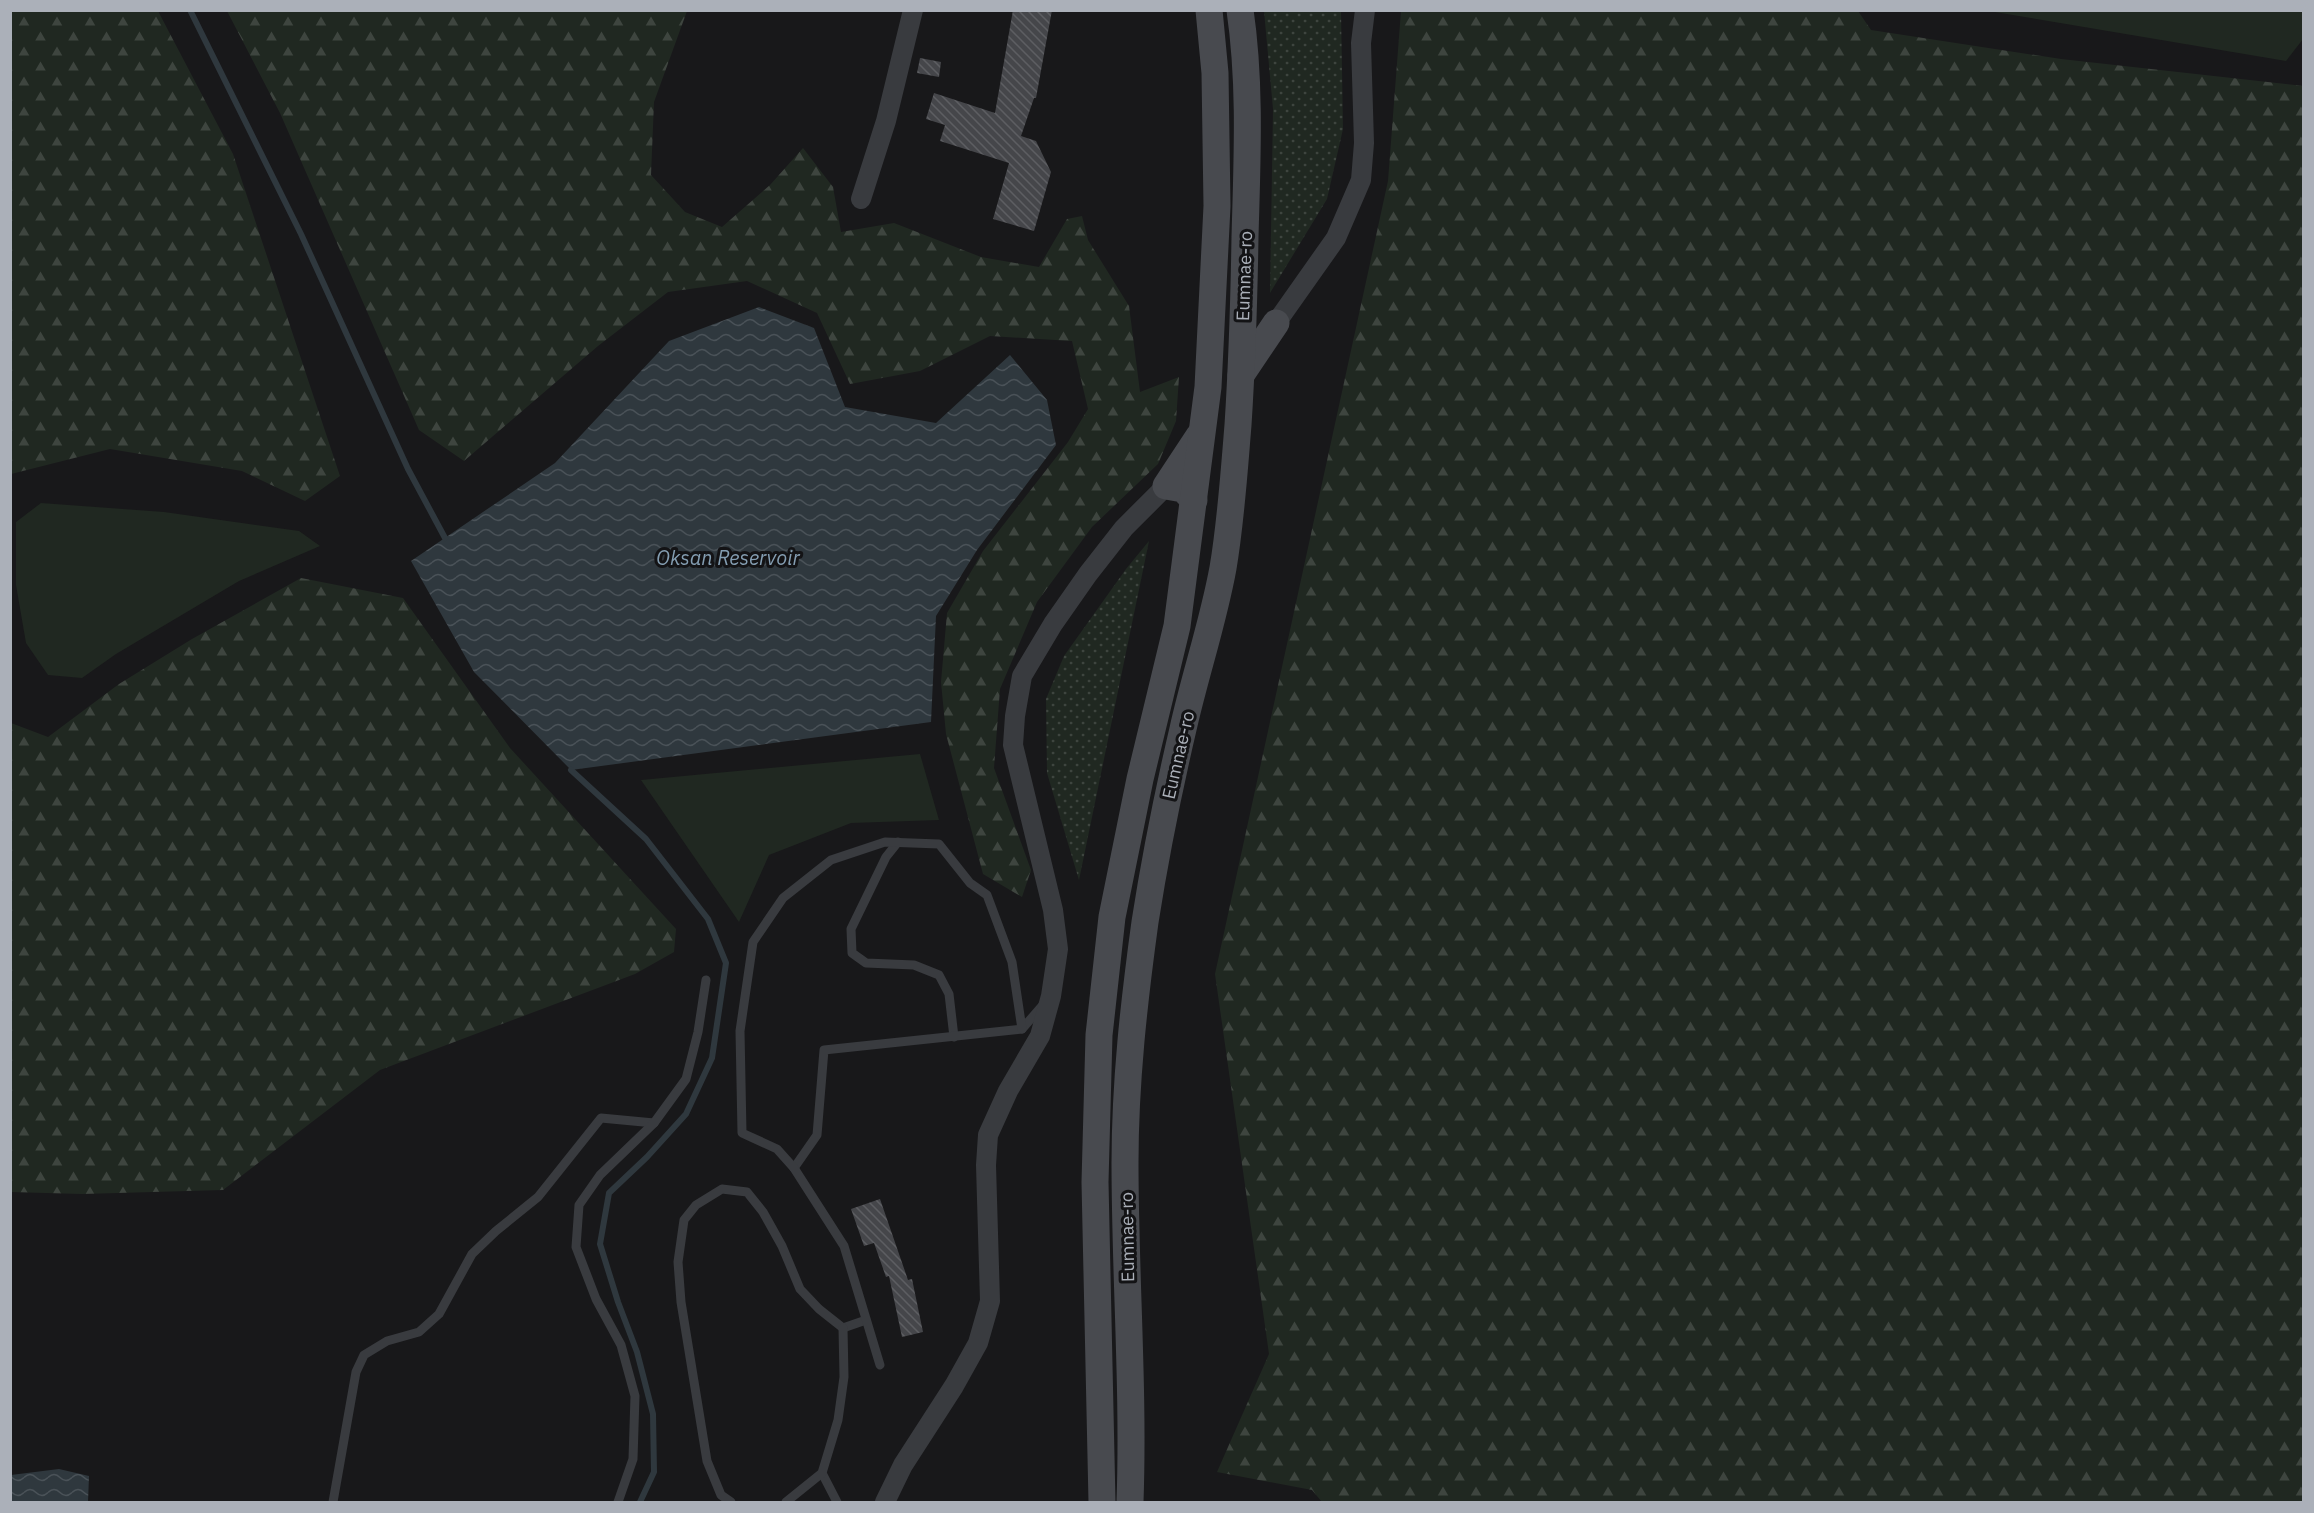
<svg xmlns="http://www.w3.org/2000/svg" width="2314" height="1513" font-family="'IBM Plex Sans',sans-serif">
<style>
.grass{fill:#202821}
.forest{fill:url(#forest-firs)}
.park{fill:url(#park-dots)}
.water{fill:url(#water-waves)}
.lines{fill:none;stroke-linecap:round;stroke-linejoin:round}
.stream{stroke:#2f383e;stroke-width:6}
.building{fill:url(#building-back-hatch)}
.lane{stroke:#393b3f;stroke-width:9}
.street{stroke:#393b3f;stroke-width:20}
.secondary{stroke:#484a4f;stroke-width:27}
.labels{text-anchor:middle;dominant-baseline:central;stroke-width:6;stroke-linejoin:round;paint-order:stroke}
.street-label{font-size:18px;fill:#abb0b9;stroke:#131315}
.water-label{font-size:20px;font-style:italic;fill:#849eb2;stroke:#131315}
</style>
<defs>
<pattern id="forest-firs" width="22" height="20" patternUnits="userSpaceOnUse" patternTransform="scale(1.5)"><rect width="22" height="20" fill="#202821"/><path d="M5 1l3.5 6h-7zM16 11l3.5 6h-7z" fill="#3e453f"/></pattern>
<pattern id="park-dots" width="8" height="8" patternUnits="userSpaceOnUse" patternTransform="scale(1.5)"><rect width="8" height="8" fill="#202821"/><path d="M2 2h.1M6 6h.1" fill="none" stroke="#3e453f" stroke-width="1.8" stroke-linecap="round"/></pattern>
<pattern id="water-waves" width="16" height="10" patternUnits="userSpaceOnUse" patternTransform="scale(1.5)"><rect width="16" height="10" fill="#2f383e"/><path d="M0 5q4-4 8 0t8 0" fill="none" stroke="#4a5258"/></pattern>
<pattern id="building-back-hatch" width="6" height="6" patternUnits="userSpaceOnUse" patternTransform="scale(1.5)"><rect width="6" height="6" fill="#45464a"/><path d="M-1 5l2 2M0 0l6 6M5-1l2 2" fill="none" stroke="#5d5e62"/></pattern>
</defs>
<rect width="100%" height="100%" fill="#18181a"/>
<!-- grass -->
<g class="grass">
<path d="M1989 11H2303V39L2286 61Z"/>
<path d="M41 503 164 512 299 531 320 546 239 581 116 654 82 678 48 675 26 643 16 585V522Z"/>
<path d="M920 754 939 820 851 823 769 855 739 922 641 780Z"/>
</g>
<!-- forest -->
<g class="forest">
<path d="M11 10 158 11 233 154 340 476 305 501 242 471 110 449 11 474Z"/>
<path d="M227 11H687L654 102 651 175 685 212 722 227 770 185 803 148 833 187 841 232 894 223 981 257 1039 267 1067 219 1082 216 1088 240 1129 306 1140 392 1179 377 1176 421 1158 464 1092 527 1037 602 1000 689 994 768 1031 870 1022 897 983 874 946 734 941 682 947 613 983 551 1068 442 1088 409 1072 341 990 336 920 371 850 384 817 313 747 281 668 292 598 346 464 461 419 430 280 113Z"/>
<path d="M1401 11H1858L1871 30 2061 59 2303 86V1502H1322L1312 1490 1217 1472 1269 1354 1215 974 1388 181Z"/>
<path d="M301 578 403 598 510 748 676 929 674 952 635 974 380 1070 223 1190 82 1194 11 1192V723L48 737 119 684 192 639Z"/>
</g>
<!-- park -->
<g class="park">
<path d="M1264 11H1341L1343 129 1327 199 1270 293 1273 109Z"/>
<path d="M1149 541 1079 880 1047 773 1046 699 1064 656 1126 569Z"/>
</g>
<!-- water -->
<g class="water">
<path d="M759 307 814 328 845 407 936 423 1010 355 1047 400 1056 445 977 550 936 616 931 722 571 770 474 672 411 561 555 463 669 341Z"/>
<path d="M59 1469 89 1476 88 1502H11V1475Z"/>
</g>
<g class="lines">
<!-- stream -->
<g class="stream">
<path d="M190 10 301 234 408 469 445 538"/>
<path d="M571 770 646 839 708 919 726 963 712 1058 686 1114 647 1157 609 1193 600 1244 618 1302 637 1352 653 1414 654 1472 640 1502"/>
</g>
</g>
<!-- building -->
<g class="building">
<path d="M1013 10H1052L1036 98H1034L1021 136 1036 141 1051 172 1034 231 993 219 1009 163 940 141 945 125 926 119 934 93 995 113Z"/>
<path d="M920 58 941 62 939 77 917 73Z"/>
<path d="M880 1199 908 1280 912 1279 923 1332 902 1337 889 1276 886 1277 874 1243 864 1246 851 1209Z"/>
</g>
<g class="lines">
<!-- lane -->
<g class="lane">
<path d="M898 842 886 857 851 929 852 953 866 963 914 965 939 975 949 994 954 1037"/>
<path d="M794 1168 817 1135 824 1050 1022 1029 1043 1005"/>
<path d="M843 1328 866 1320"/>
<path d="M880 1365 844 1246 794 1168 777 1149 742 1133 740 1031 753 942 783 898 831 860 885 842 939 844 970 883 987 895 1012 962 1022 1029"/>
<path d="M822 1473 837 1502"/>
<path d="M333 1502 356 1372 364 1355 387 1341 419 1332 439 1314 472 1254 496 1231 538 1197 601 1118 654 1123"/>
<path d="M618 1502 633 1459 635 1396 621 1345 596 1299 576 1247 579 1205 600 1175 654 1123 686 1079 698 1032 706 980"/>
<path d="M731 1502 721 1495 707 1461 681 1302 678 1262 684 1220 696 1205 722 1189 747 1192 763 1212 782 1246 800 1289 819 1309 843 1328"/>
<path d="M786 1502 822 1473 838 1420 844 1377 843 1328"/>
</g>
<!-- street -->
<g class="street">
<path d="M861 199 886 121 913 10"/>
<path d="M1276 323 1336 238 1361 180 1364 143 1361 43 1365 10"/>
<path d="M885 1502 903 1465 954 1386 978 1343 990 1301 986 1165 988 1135 1008 1091 1040 1036 1051 996 1058 949 1053 910 1013 745 1015 716 1022 676 1053 624 1088 574 1124 528 1166 486"/>
</g>
<!-- secondary -->
<g class="secondary">
<path d="M1241 375 1276 323"/>
<path d="M1194 500 1183 489 1166 486 1199 436"/>
<path d="M1102 1502 1095 1182 1099 1035 1112 917 1140 779 1177 626 1208 387 1217 206 1215 73 1209 10"/>
<path d="M1130 1502C1134 1389 1125 1276 1125 1163 1125 1082 1134 1002 1145 922 1155 858 1168 793 1183 729 1195 675 1213 623 1223 568 1231 521 1234 473 1238 425 1242 363 1244 300 1245 237 1247 162 1251 85 1240 10"/>
</g>
</g>
<g class="labels">
<!-- street labels -->
<g class="street-label">
<text transform="translate(1244 276) rotate(-88)">Eumnae-ro</text>
<text transform="translate(1178 755) rotate(-77)">Eumnae-ro</text>
<text transform="translate(1127 1237) rotate(-91)">Eumnae-ro</text>
</g>
<!-- water labels -->
<g class="water-label">
<text x="728" y="557">Oksan Reservoir</text>
</g>
</g>
<!-- border -->
<rect width="2314" height="1513" fill="none" stroke="#abb0b9" stroke-width="24"/>
</svg>
